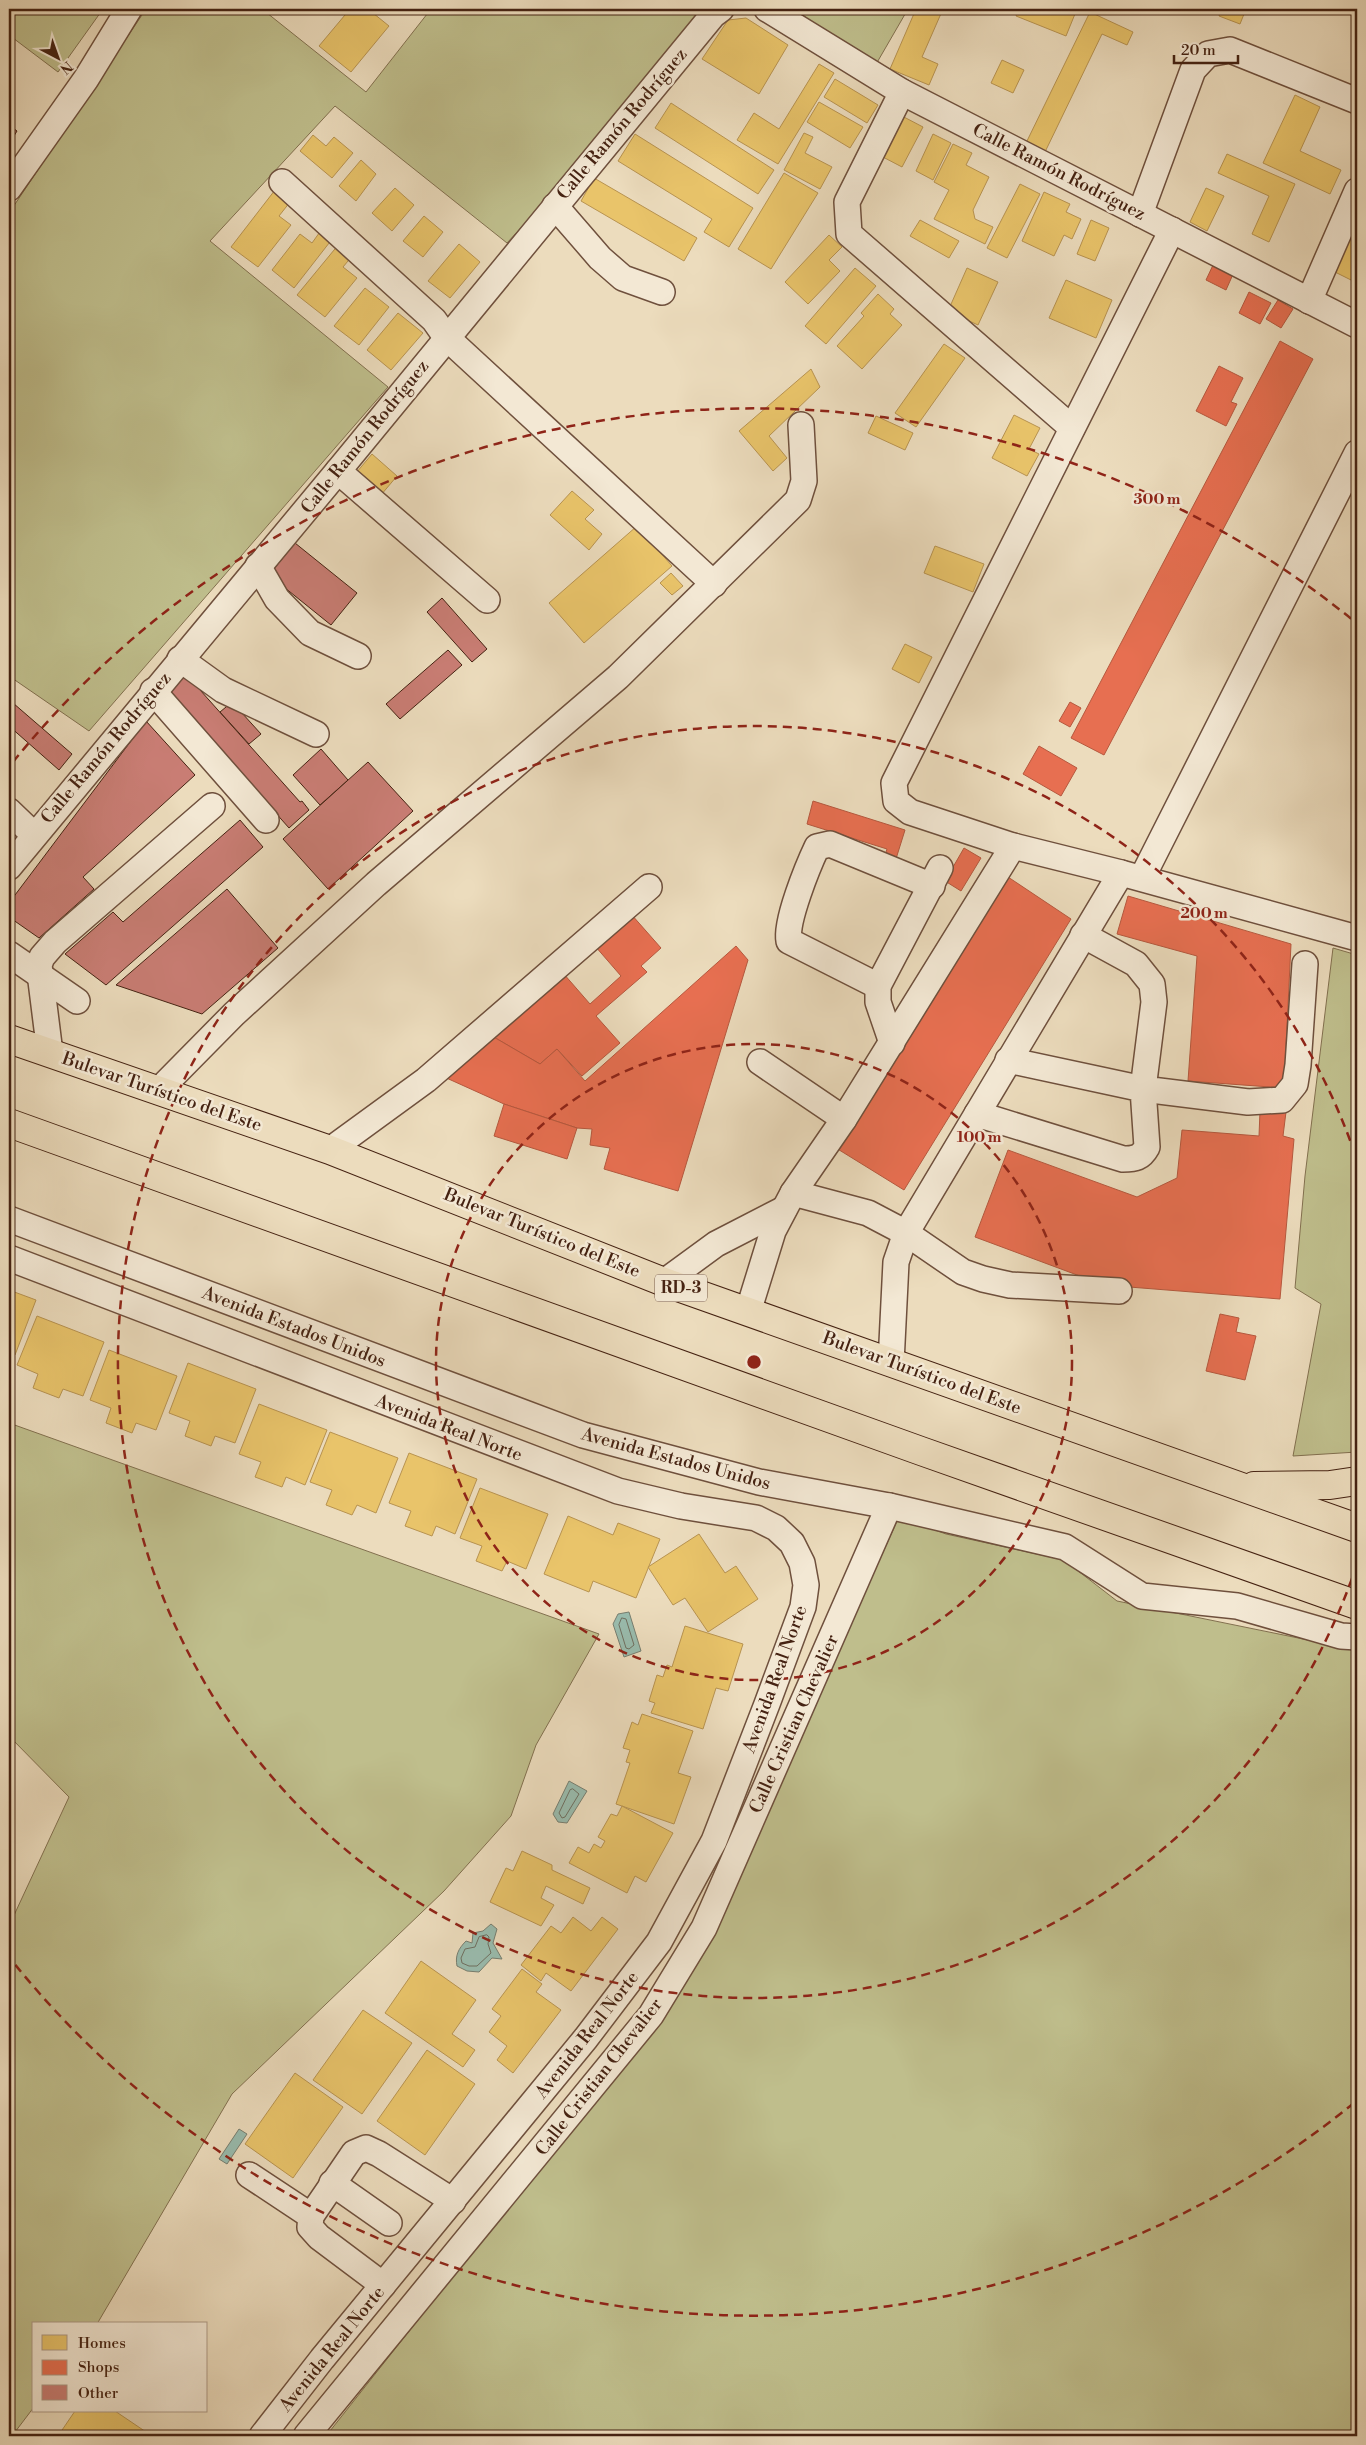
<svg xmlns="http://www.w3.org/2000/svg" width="1366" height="2445" font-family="'Libre Bodoni',serif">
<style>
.green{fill:#bfbe8c;stroke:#82704f}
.water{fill:#99bcae;stroke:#777e70}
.homes{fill:#e9c46a;stroke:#b89350}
.shops{fill:#e76f51;stroke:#b6583e}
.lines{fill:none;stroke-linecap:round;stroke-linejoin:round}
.shore{stroke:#6f6f60;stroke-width:1}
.building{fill:#c97d74;stroke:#452212}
.minor-casing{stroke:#6f503d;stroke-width:28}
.highway-casing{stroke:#452212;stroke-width:30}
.minor{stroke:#f3e8d4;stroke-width:25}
.highway{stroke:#ecdcbd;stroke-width:28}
.ring{fill:none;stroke:#8f2418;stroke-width:2.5;stroke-dasharray:9 6}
.labels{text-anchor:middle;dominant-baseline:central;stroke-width:5;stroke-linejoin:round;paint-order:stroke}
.shield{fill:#f3e8d4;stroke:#795d4c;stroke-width:1}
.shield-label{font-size:16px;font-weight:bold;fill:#452212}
.street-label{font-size:18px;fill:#452212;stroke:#f3e8d4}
.centre{fill:#8f2418;stroke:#f3e8d4;stroke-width:2.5}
.ring-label{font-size:15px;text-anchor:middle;font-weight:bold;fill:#8f2418;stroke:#f3e8d4;stroke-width:5;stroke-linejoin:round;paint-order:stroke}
</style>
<rect width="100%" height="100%" fill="#ecdcbd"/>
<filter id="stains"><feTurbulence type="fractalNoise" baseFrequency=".004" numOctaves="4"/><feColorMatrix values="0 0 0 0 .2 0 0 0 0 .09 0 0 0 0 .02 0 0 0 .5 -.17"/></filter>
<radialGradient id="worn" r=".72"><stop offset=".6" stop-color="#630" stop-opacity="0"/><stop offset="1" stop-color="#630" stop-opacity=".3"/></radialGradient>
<!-- green -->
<g class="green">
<path d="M9 9H103L58 72 9 35Z"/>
<path d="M146 9H262L366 92 431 9H721L507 243 335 106 210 241 388 387 89 731 9 676V213Z"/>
<path d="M794 9H908L875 66Z"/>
<path d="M1333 948 1357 955V1452L1293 1456 1321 1304 1295 1288 1305 1176Z"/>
<path d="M9 1423 599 1634 536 1745 511 1816 444 1891 232 2094 97 2324H34V2407L12 2436H9V1926L69 1797 9 1736Z"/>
<path d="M899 1517 946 1534 1064 1560 1117 1601 1357 1650V2436H326L540 2166 711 1941 796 1743Z"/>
</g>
<!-- water -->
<g class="water">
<path d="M629 1612 641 1651 624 1657 613 1624 618 1614Z"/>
<path d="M569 1781 587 1791 567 1823 558 1822 553 1814Z"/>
<path d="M491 1924 497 1929 493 1943 502 1959 492 1958 479 1972 467 1971 457 1966C455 1956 458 1949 466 1941L472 1943 473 1933 483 1931Z"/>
<path d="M239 2129 247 2134 227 2164 219 2159Z"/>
</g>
<!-- homes -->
<g class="homes">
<path d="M350 9H368L389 26 351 72 319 46Z"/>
<path d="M916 9H943L922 57 938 64 929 85 890 69Z"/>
<path d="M1019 9H1077L1066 36 1016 16Z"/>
<path d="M1221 9H1246L1240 24 1219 16Z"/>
<path d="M1090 12 1133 32 1127 45 1102 34 1045 152 1026 143Z"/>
<path d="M746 18 788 45 759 94 702 59 728 20Z"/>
<path d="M1002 60 1024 70 1013 93 991 83Z"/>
<path d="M819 64 834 73 778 164 737 140 754 113 779 129Z"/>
<path d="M835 79 878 105 867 123 824 97Z"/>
<path d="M1295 95 1320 107 1300 151 1341 170 1330 194 1263 163Z"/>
<path d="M819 102 863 127 850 148 807 122Z"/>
<path d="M671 103 774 170 758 194 655 128Z"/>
<path d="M902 116 923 127 902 167 881 156Z"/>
<path d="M804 133 813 137 805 153 832 167 820 189 784 170Z"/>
<path d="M635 134 753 208 729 247 704 232 712 219 618 161Z"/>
<path d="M933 134 951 143 933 180 916 171Z"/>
<path d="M313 135 326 146 334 137 353 153 332 178 300 151Z"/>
<path d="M953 144 972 153 966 165 989 177 973 210 975 219 993 227 985 244 934 219 949 190 934 182Z"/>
<path d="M1227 154 1295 184 1269 242 1252 234 1269 196 1218 173Z"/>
<path d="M361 160 376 174 356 201 339 186Z"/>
<path d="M784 173 818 193 771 269 738 249Z"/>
<path d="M594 178 697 238 684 261 581 201Z"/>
<path d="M1020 184 1040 194 1007 258 987 248Z"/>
<path d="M395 188 414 205 392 231 372 213Z"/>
<path d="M1206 188 1224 196 1207 231 1190 222Z"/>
<path d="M275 190 290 202 279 216 291 225 258 267 231 247Z"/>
<path d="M1044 192 1070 204 1066 212 1081 219 1072 239 1064 235 1054 256 1022 241Z"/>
<path d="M424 216 443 232 423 257 403 241Z"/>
<path d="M920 220 959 241 949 258 910 236Z"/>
<path d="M1091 220 1109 228 1095 261 1077 254Z"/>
<path d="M322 229 333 238 294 288 272 270 300 234 312 243Z"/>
<path d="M1348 234 1357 238V283L1331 270Z"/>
<path d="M829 235 842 247 829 260 840 271 808 304 785 282Z"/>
<path d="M339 244 353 255 343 267 357 278 325 317 297 295Z"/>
<path d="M459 244 480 262 450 298 428 281Z"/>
<path d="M855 268 876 286 826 344 805 326Z"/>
<path d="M967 268 998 282 978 325 948 311Z"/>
<path d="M1066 280 1112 300 1096 338 1049 318Z"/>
<path d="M365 288 389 307 359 345 334 326Z"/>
<path d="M878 294 894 309 890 314 902 325 862 369 837 346 864 316 861 313Z"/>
<path d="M398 313 423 333 391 370 367 350Z"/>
<path d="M944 344 965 358 916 427 895 413Z"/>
<path d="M811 369 820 387 769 436 787 458 773 471 739 431Z"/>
<path d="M1014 415 1040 428 1029 449 1039 454 1027 476 992 458Z"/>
<path d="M876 416 913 433 905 450 868 433Z"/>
<path d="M372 454 397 476 381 495 356 473Z"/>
<path d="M572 491 594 510 585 519 602 534 589 550 550 515Z"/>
<path d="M637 526 672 566 584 643 549 603Z"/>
<path d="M935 546 984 564 973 592 924 573Z"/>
<path d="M671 573 683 586 672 595 660 583Z"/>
<path d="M905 644 932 657 919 683 892 669Z"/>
<path d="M9 1290 36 1300 15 1355 9 1353Z"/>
<path d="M37 1316 104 1342 83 1396 63 1389 59 1398 33 1388 38 1374 17 1365Z"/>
<path d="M109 1350 177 1376 156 1430 136 1423 132 1433 106 1423 111 1408 90 1400Z"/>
<path d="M188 1363 256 1389 235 1443 215 1436 211 1446 185 1436 190 1421 169 1413Z"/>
<path d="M259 1404 327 1430 305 1485 286 1477 282 1487 255 1477 261 1462 239 1454Z"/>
<path d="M330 1432 398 1458 376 1513 357 1505 352 1515 326 1505 332 1490 310 1482Z"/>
<path d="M409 1453 477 1479 455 1534 436 1526 432 1536 405 1526 411 1511 389 1503Z"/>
<path d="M480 1488 548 1514 526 1569 507 1561 502 1571 476 1561 482 1546 460 1538Z"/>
<path d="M568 1516 613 1535 618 1523 660 1539 636 1598 593 1581 589 1592 544 1574Z"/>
<path d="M699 1534 725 1573 736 1566 758 1599 708 1632 685 1598 673 1605 648 1567Z"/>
<path d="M685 1626 743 1644 728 1691 716 1688 703 1729 651 1713 655 1703 649 1701 657 1675 663 1677 667 1665 672 1667Z"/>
<path d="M642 1714 693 1731 678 1773 691 1777 674 1824 616 1804 630 1763 626 1762 630 1750 623 1748 632 1722 638 1725Z"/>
<path d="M622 1806 673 1833 646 1882 635 1876 627 1893 569 1863 578 1847 589 1853 594 1844 601 1848 605 1841 598 1837 611 1814 617 1816Z"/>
<path d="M522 1851 552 1865V1870L590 1888 583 1904 546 1886 541 1898 554 1905 541 1926 490 1902 506 1868 513 1871Z"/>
<path d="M573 1917 591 1931 602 1917 618 1929 571 1991 546 1973 541 1981 521 1965 551 1926 561 1933Z"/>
<path d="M421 1961 476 2000 452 2034 475 2050 463 2067 385 2013Z"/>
<path d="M522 1969 542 1984 536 1992 561 2010 513 2073 497 2060 507 2046 489 2032 501 2016 492 2009Z"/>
<path d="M363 2010 412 2043 362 2114 313 2080Z"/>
<path d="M427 2050 475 2084 425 2155 377 2121Z"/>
<path d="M295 2073 343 2107 293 2178 245 2144Z"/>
<path d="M75 2411H115L152 2436H58Z"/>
</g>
<!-- shops -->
<g class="shops">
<path d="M1214 263 1234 272 1226 290 1206 280Z"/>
<path d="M1249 292 1271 303 1260 324 1239 313Z"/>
<path d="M1278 300 1293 309 1281 328 1266 319Z"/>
<path d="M1280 341 1313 359 1104 755 1071 738Z"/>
<path d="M1219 366 1243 378 1231 402 1237 404 1226 426 1196 411Z"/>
<path d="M1070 702 1081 708 1070 727 1059 721Z"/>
<path d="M1039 746 1077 768 1061 796 1023 774Z"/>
<path d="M813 801 905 830 895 862 884 859 887 849 807 824Z"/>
<path d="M964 848 981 858 961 891 945 881Z"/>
<path d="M1008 877 1071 919 904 1190 836 1148Z"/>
<path d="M1128 896 1291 944 1284 1088 1188 1081 1197 956 1117 934Z"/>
<path d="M631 914 661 948 641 966 647 972 596 1016 620 1043 582 1076 557 1049 540 1064 492 1036 563 973 590 1004 621 976 595 946Z"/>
<path d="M736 946 748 960 678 1191 604 1169 610 1148 590 1145 592 1129 577 1128 504 1104 442 1076 492 1036 540 1064 557 1049 585 1081Z"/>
<path d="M504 1104 577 1128 567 1159 494 1136Z"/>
<path d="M1260 1111 1286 1112 1283 1136 1294 1139 1280 1299 1104 1285 975 1237 1008 1150 1137 1197 1177 1178 1182 1130 1259 1136Z"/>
<path d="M1220 1314 1239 1318 1236 1332 1256 1336 1245 1380 1206 1371Z"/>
</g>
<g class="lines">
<!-- shore -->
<g class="shore">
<path d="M622 1618 626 1619 634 1645 629 1649 626 1648 619 1625Z"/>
<path d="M573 1789 579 1794 565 1817 562 1818 559 1813 570 1790Z"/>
<path d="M487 1935 489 1937 488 1944 491 1953 477 1966H469L462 1963 461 1958 465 1949 475 1947 479 1937Z"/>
</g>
</g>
<!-- building -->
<g class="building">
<path d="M9 125 17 131 9 144Z"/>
<path d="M295 543 357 593 331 625 269 575Z"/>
<path d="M442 598 487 649 472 662 427 612Z"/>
<path d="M448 650 462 665 400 719 386 704Z"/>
<path d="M184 672 300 802 302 801 309 810 289 828 166 689Z"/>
<path d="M232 702 261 734 249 744 220 712Z"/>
<path d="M13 703 72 754 59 770 9 726V708Z"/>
<path d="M146 721 195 775 83 877 94 889 39 938 9 917V903Z"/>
<path d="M321 749 348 780 320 805 293 775Z"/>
<path d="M368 762 413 811 328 889 283 839Z"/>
<path d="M240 820 263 847 106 985 65 954 113 912 123 922Z"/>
<path d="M227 889 278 948 202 1014 116 985Z"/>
</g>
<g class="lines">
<defs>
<g id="minor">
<path d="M767 9 902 92 1357 325"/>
<path d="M902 92 847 202 849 234 1072 428"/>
<path d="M282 182 434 320 446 337 714 584"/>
<path d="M9 188 86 79 129 9"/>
<path d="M555 206 600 258 623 278 662 292"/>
<path d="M1140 214 1193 70 1208 54 1230 50 1357 101"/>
<path d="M1172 230 894 783 896 801 910 812 1013 846 1121 873 1357 938"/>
<path d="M1309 301 1357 191"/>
<path d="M338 471 487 600"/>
<path d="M258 566 277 599 310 633 358 656"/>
<path d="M180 659 223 690 316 734"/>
<path d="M153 691 266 820"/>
<path d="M9 811 34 835"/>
<path d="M9 867 338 471 713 15 721 9"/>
<path d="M1142 878 1357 453"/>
<path d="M1083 935 1136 964 1152 984 1154 1002 1143 1089 1248 1102 1282 1100 1295 1084 1298 1065 1305 964"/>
<path d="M9 954 77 1001"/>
<path d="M878 986 789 941C785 922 808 866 817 847L830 844 932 886"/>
<path d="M892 1043 878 1002V986L940 868"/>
<path d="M50 1053 39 965 42 957 55 942 212 806"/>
<path d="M760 1062 844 1119"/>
<path d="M158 1091 234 1014 376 884 618 677 798 500 804 481 801 425"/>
<path d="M977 1114 1123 1159C1135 1159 1141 1158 1147 1147L1143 1089 1008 1060"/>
<path d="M330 1150 426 1080 649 887"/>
<path d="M793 1193 868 1213 906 1233 963 1272 983 1279 1010 1285 1119 1291"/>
<path d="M9 1219 583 1435 759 1482 889 1506 1065 1547 1142 1596 1237 1606 1341 1636 1357 1637"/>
<path d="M9 1258 618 1491 681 1506 756 1518 776 1528 792 1543 802 1563 806 1585 803 1607 767 1704 714 1841 659 1942 586 2038 322 2359 262 2436"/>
<path d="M664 1282 716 1244 784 1209"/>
<path d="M748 1312 773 1231 793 1193 844 1119 1013 846"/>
<path d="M891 1363 896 1262 906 1233 1121 873"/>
<path d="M249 2175 311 2216"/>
<path d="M332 2183 389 2223"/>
<path d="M383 2285 319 2237 310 2227 311 2216 354 2153 366 2148 379 2154 453 2201"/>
<path d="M306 2436 651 2015 704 1928 889 1506"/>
</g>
<g id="highway">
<path d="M9 1039 330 1150 664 1282 1357 1528"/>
<path d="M9 1123 921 1451 1357 1605"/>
<path d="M1254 1486 1330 1485 1357 1481"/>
</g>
</defs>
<!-- minor casing -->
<use href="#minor" class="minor-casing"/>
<!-- highway casing -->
<use href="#highway" class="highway-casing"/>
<!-- minor -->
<use href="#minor" class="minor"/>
<!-- highway -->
<use href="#highway" class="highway"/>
</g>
<!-- distance rings -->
<g class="ring">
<circle cx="754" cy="1362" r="318"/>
<path d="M1357 1564A636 636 0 1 1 1357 1160"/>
<path d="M1354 2103A953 953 0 0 1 13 1962M13 762A953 953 0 0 1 1354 621"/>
</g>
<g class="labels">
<!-- shield labels -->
<rect class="shield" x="655" y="1274.5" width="52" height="27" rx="4"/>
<g class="shield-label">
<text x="681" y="1288">RD-3</text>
</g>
<!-- street labels -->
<g class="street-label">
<text transform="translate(622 124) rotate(-50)">Calle Ramón Rodríguez</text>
<text transform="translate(1059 172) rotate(27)">Calle Ramón Rodríguez</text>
<text transform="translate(365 437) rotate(-51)">Calle Ramón Rodríguez</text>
<text transform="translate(106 748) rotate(-50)">Calle Ramón Rodríguez</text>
<text transform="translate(162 1092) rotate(19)">Bulevar Turístico del Este</text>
<text transform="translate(542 1233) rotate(22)">Bulevar Turístico del Este</text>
<text transform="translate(294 1327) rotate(21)">Avenida Estados Unidos</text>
<text transform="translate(922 1373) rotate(20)">Bulevar Turístico del Este</text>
<text transform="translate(449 1428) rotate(21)">Avenida Real Norte</text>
<text transform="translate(676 1459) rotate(15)">Avenida Estados Unidos</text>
<text transform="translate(775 1679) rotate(-70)">Avenida Real Norte</text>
<text transform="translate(794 1724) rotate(-66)">Calle Cristian Chevalier</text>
<text transform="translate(587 2035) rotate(-52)">Avenida Real Norte</text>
<text transform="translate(599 2077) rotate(-52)">Calle Cristian Chevalier</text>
<text transform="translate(332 2349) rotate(-51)">Avenida Real Norte</text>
</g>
</g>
<circle cx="754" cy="1362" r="8" class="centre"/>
<g class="ring-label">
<text x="1157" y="504">300 m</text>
<text x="1204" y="918">200 m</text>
<text x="979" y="1142">100 m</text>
</g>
<!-- margin -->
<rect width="1366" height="2445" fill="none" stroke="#ecdcbd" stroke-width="30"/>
<rect x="10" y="10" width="1346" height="2425" fill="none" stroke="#452212" stroke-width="2.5"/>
<rect x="15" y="15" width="1336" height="2415" fill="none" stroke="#452212"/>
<!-- legend -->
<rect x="32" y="2322" width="175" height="90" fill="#f3e8d4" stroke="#ad9986"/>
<rect x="42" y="2335" width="25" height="15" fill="#e9c46a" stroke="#ad9986"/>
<text x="78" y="2348" font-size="15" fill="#452212">Homes</text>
<rect x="42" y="2360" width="25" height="15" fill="#e76f51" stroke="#ad9986"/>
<text x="78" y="2372" font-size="15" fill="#452212">Shops</text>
<rect x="42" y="2385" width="25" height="15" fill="#c97d74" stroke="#ad9986"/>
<text x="78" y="2398" font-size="15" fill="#452212">Other</text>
<!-- north arrow -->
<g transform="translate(58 58) rotate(139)" stroke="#f3e8d4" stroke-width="4" paint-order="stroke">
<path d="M0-4L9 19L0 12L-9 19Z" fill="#452212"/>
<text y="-8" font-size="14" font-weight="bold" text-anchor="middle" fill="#452212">N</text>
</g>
<!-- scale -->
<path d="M1174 55v8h64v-8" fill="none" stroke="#452212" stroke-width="2.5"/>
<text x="1181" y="55" font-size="15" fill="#452212" stroke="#f3e8d4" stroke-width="4" paint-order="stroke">20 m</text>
<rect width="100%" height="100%" filter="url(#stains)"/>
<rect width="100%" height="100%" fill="url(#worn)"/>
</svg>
